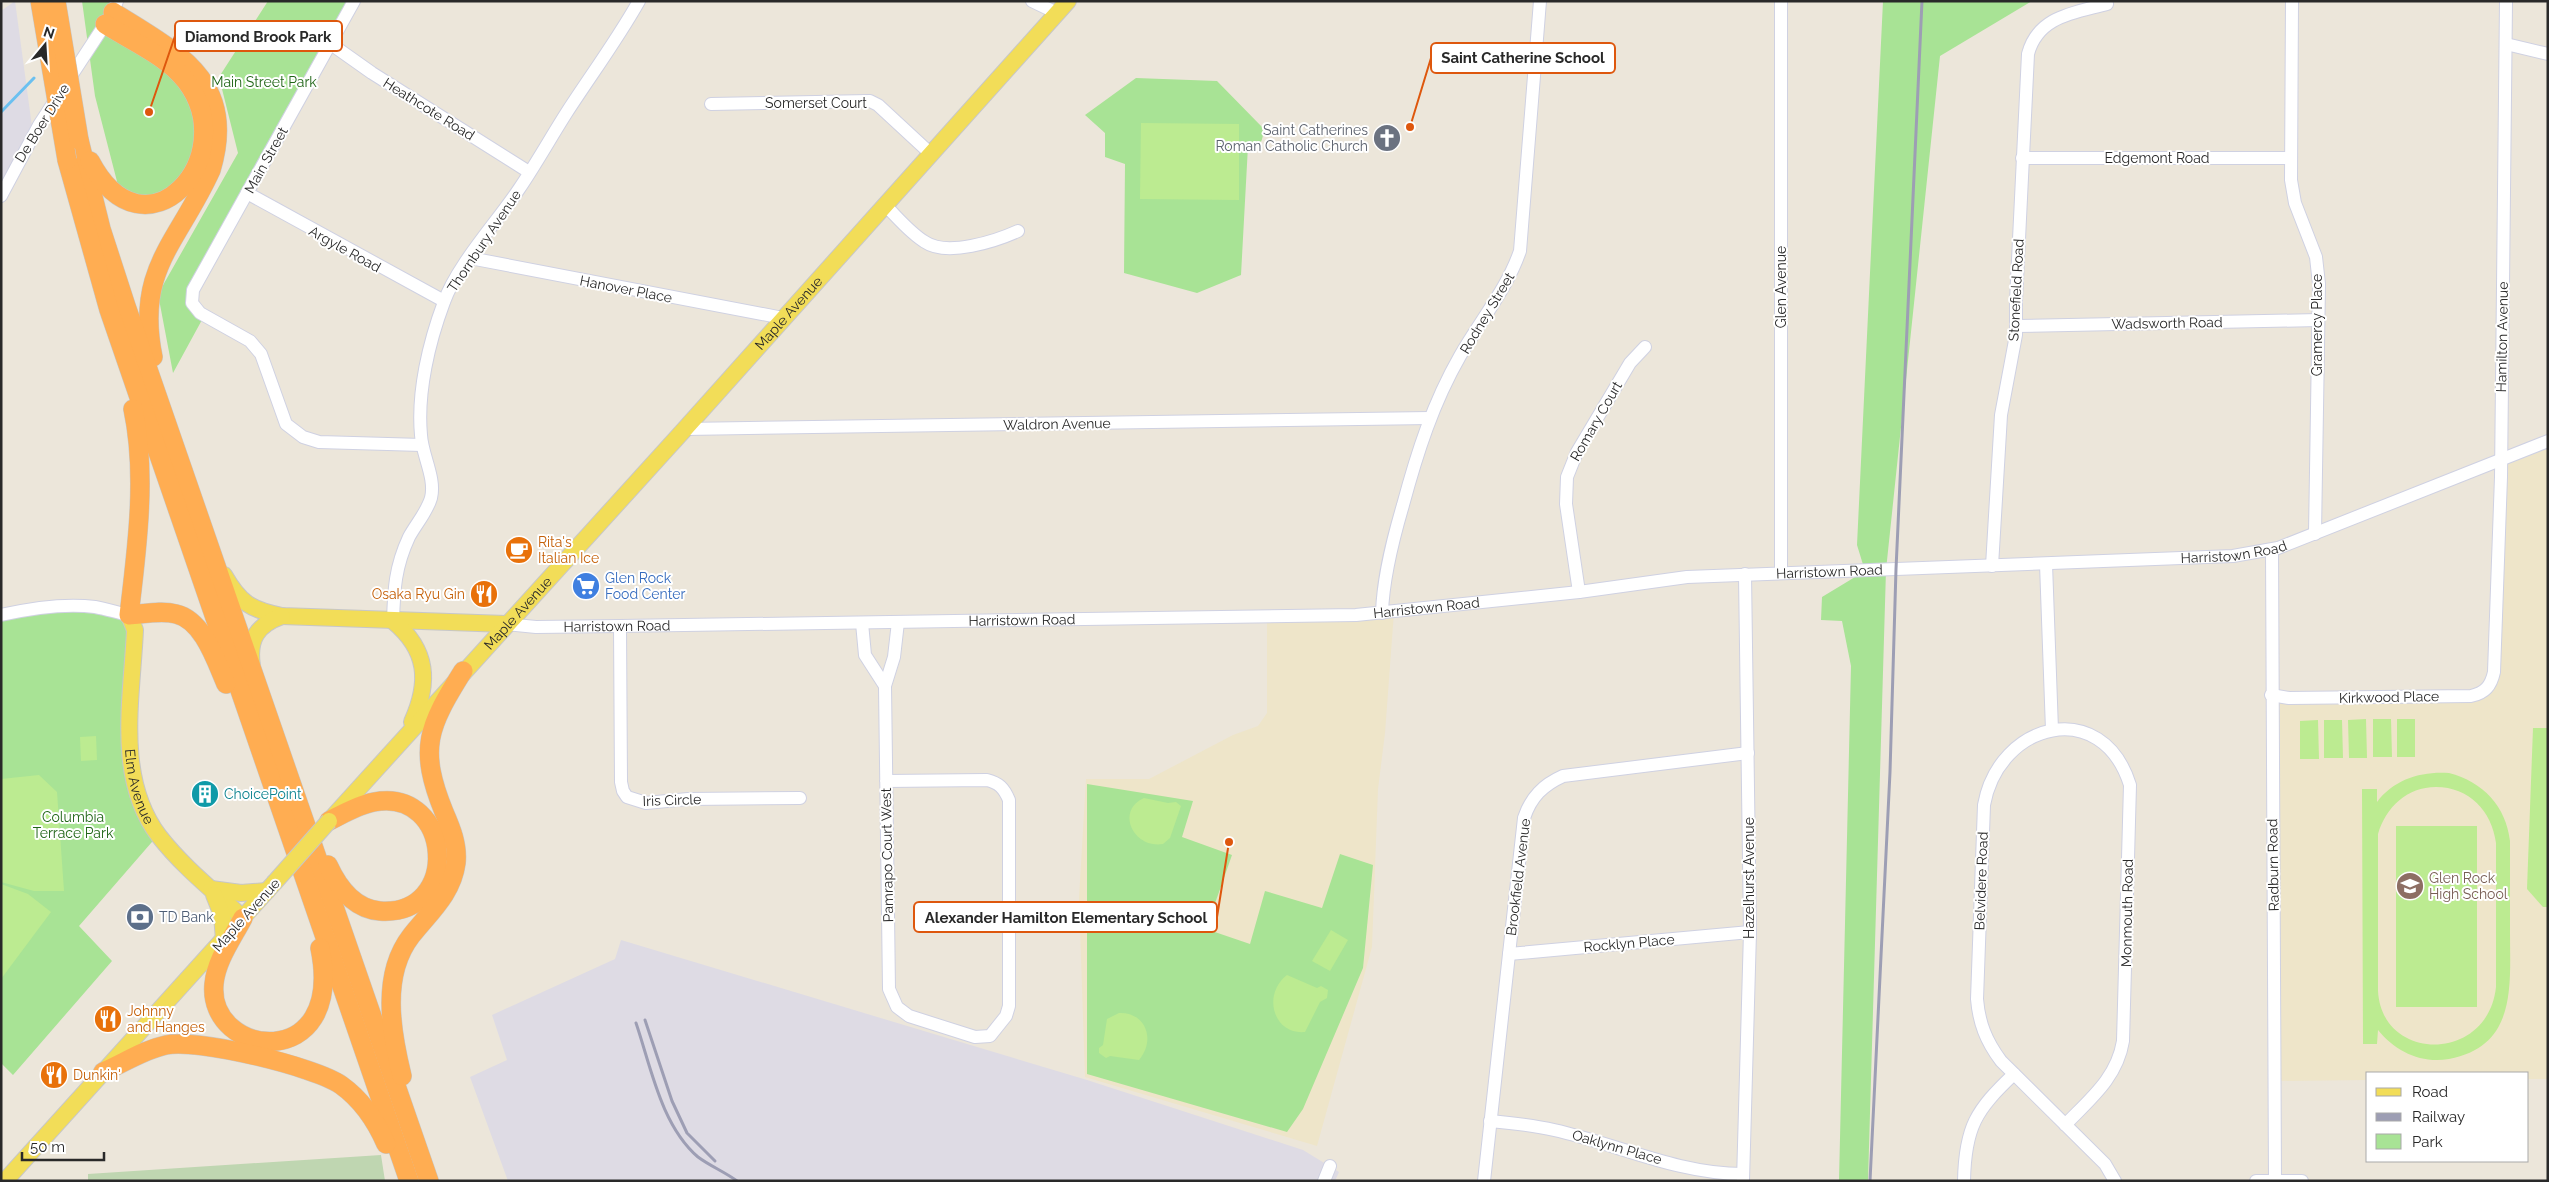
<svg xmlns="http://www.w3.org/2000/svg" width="2549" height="1182" font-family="Raleway,sans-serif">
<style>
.industrial{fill:#dedbe4}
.education{fill:#eee5c9}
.green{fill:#a8e395}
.cemetery{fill:#bfd6b1}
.pitch{fill:#bceb91;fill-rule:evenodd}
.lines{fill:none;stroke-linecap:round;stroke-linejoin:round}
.stream{stroke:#6bc0f0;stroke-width:3}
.minor-casing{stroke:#cfd1e2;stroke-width:14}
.major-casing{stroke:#c7c7c7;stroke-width:18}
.highway-casing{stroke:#c7c7c7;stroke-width:20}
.minor{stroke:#fff;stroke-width:12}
.major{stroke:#f2dd58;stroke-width:16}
.highway{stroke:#ffad52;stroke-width:19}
.rail{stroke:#9d9eb4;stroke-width:3}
.major-bridge-casing{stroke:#c7c7c7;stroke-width:18;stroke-linecap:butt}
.highway-bridge-casing{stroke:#c7c7c7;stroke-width:20;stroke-linecap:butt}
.major-bridge{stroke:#f2dd58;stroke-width:16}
.highway-bridge{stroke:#ffad52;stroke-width:19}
.labels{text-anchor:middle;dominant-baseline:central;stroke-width:4;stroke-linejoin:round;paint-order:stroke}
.park-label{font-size:14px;fill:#216618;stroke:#fff}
.street-label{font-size:14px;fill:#292929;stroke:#fff}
.worship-label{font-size:14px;fill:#5b616d;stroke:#fff;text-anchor:end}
.food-label{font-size:14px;fill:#c56008;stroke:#fff;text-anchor:start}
.shop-label{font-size:14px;fill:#366cbe;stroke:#fff;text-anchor:start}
.culture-label{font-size:14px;fill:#0d838f;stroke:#fff;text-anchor:start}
.education-label{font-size:14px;fill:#785e54;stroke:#fff;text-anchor:start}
.service-label{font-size:14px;fill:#4e5e75;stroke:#fff;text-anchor:start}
.leader{fill:none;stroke:#de570d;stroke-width:2}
.callout-dot{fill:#de570d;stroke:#fff;stroke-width:2}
.callout{fill:#fff;stroke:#de570d;stroke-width:2}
.callout-label{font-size:15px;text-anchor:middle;font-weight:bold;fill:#292929}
</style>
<rect width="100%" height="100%" fill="#ece6da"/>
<!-- industrial -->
<g class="industrial">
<path d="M15 1 33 134 1 196V11Z"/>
<path d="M621 940 1087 1080 1303 1150 1339 1172 1335 1181H508L470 1077 507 1060 492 1015 615 959Z"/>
</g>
<!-- education -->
<g class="education">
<path d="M2548 441V1079H2528V1073H2368V1080L2275 1081 2271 695 2471 696 2491 684 2501 459Z"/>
<path d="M1394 612 1385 733 1378 789 1372 947 1317 1146 1085 1077 1079 898 1086 779H1149L1233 735 1258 726 1267 713V618Z"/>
</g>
<!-- green -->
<g class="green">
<path d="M82 1H110L104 16 167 54 208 128 181 193 121 197 95 96Z"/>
<path d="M268 1H354L193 290 203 318 173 373 158 294 238 153 219 77Z"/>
<path d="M1883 1H2032L1940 56 1886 570 1868 1181H1839L1851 666 1842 621 1821 620 1822 597 1865 571 1857 545Z"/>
<path d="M1136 78 1217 81 1262 127C1264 134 1263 140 1258 146H1248L1241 275 1197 293 1124 273 1125 164 1105 157V133L1085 115Z"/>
<path d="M44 607 129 615 130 738 158 835 79 926 112 961 13 1075 1 1063V615Z"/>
<path d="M1087 784 1193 801 1182 837 1232 855 1206 929 1250 944 1265 891 1322 908 1340 854 1373 865 1363 968 1303 1109 1287 1132 1087 1074Z"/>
</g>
<!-- cemetery -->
<path class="cemetery" d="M381 1155 385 1181H88V1174Z"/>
<!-- pitch -->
<g class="pitch">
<path d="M1141 123 1239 124V200L1140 199Z"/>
<path d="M2366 719 2367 758H2349L2348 720Z"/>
<path d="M2373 719H2391L2392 757H2373Z"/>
<rect x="2397" y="719" width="18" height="38"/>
<path d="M2318 720 2319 759H2300V721Z"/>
<path d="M2324 720H2342L2343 758H2324Z"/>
<path d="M2533 728H2548V907H2543L2527 889Z"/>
<path d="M96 736 97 760 81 761 80 737Z"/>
<path d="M2449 773C2483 782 2506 806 2510 841 2510 872 2510 902 2510 933 2510 986 2517 1046 2449 1059 2421 1064 2395 1051 2378 1030L2377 1044H2363L2362 789H2377V802C2394 779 2422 771 2449 773ZM2436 787C2469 787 2492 811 2496 843V987C2488 1063 2382 1063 2378 991V834C2386 807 2407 787 2436 787Z"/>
<path d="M39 775 57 792 64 891H34L1 882V779Z"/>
<path d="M1144 798 1168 803 1176 802 1181 806 1170 838 1163 844C1134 849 1115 811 1144 798Z"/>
<rect x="2396" y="826" width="81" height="181"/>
<path d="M1 884 28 894 51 912 1 979Z"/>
<path d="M1331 930 1348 940 1330 971 1312 961Z"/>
<path d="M1287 975 1317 988 1321 986 1328 990 1327 998 1320 1002 1305 1032C1273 1035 1262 994 1287 975Z"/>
<path d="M1119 1013C1146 1012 1156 1040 1139 1060L1110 1056 1106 1058 1099 1053V1048L1103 1045 1107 1019Z"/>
</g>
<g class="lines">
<!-- stream -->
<path class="stream" d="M1 112 34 78"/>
<defs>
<g id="minor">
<path d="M354 1 193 290 192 303 200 313 250 341 261 354 286 424 303 437 319 442 422 445"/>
<path d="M1032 1 1057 13"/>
<path d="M2292 1 2291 180 2295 203 2316 257 2319 284 2315 534"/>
<path d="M331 44 372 73 529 172"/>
<path d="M2506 44 2548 54"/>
<path d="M711 104 870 101 878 105 931 154"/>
<path d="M2022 158H2291"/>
<path d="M247 193 444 301"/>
<path d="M1 196 39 125 113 12 117 1"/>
<path d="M885 205C898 218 910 233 925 242 947 257 996 241 1018 231"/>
<path d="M470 258 783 318"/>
<path d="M2016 326 2318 320"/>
<path d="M685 429 1430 418"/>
<path d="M2272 550 2275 1181"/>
<path d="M2046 564 2052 730"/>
<path d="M1992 566 2001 415 2016 335V301L2028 54C2038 16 2074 13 2107 4"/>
<path d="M1781 573V1"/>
<path d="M1579 592 1566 504 1567 477 1577 452 1630 363 1645 347"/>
<path d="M1382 613C1383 577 1393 539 1403 505 1417 453 1433 403 1460 356 1480 321 1507 289 1520 251L1540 1"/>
<path d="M1 615C32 608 64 603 95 607 107 609 118 613 129 615"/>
<path d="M393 621C394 589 395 567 409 537 416 524 427 512 431 498 436 478 422 455 421 435 417 392 429 342 444 302 457 265 497 222 519 189 536 164 551 137 567 112 591 75 617 40 639 1"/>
<path d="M862 623 865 655 885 686 889 989 897 1007 909 1016 975 1037 990 1036 1006 1016 1009 1006V800C1004 788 999 783 987 780L886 781"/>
<path id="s1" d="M506 624 536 627 620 626 1356 615 1579 592 1687 577 2233 556 2278 548 2548 441"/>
<path d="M620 626 621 782 623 791 627 797 646 803 688 799 800 798"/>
<path d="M885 686 894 657 898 622"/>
<path d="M2271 695 2289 698 2471 696C2485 693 2491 686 2494 672L2501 477 2506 1"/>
<path d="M1509 954 1750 932"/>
<path d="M1490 1121C1512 1123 1533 1125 1554 1130 1617 1144 1678 1174 1743 1174"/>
<path d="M2065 1125C2090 1099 2117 1078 2123 1041L2130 785C2102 696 1999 722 1984 805L1977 999C1979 1023 1986 1041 2001 1061L2105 1164 2115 1181"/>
<path d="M1324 1181 1330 1166"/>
<path d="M1484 1181 1524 818C1531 797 1543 785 1563 776L1748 753"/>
<path d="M1743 1181 1750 932 1745 574"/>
<path d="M1964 1181C1965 1127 1976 1110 2014 1074"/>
<path d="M2256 1181H2302"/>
</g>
<g id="major">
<path d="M224 575C240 603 251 610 282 616L506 624"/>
<path id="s2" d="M129 615 135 630C132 698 115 778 159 836 183 867 215 892 243 918"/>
<path d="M393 621C428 650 430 682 412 722"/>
<path d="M252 666C248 639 257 625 282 616"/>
<path id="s3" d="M331 819 683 431 1068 1"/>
<path d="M211 889 241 893 267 891"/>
<path d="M214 895 222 915 224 940"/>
<path d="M5 1181 274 883"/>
</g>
<g id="highway">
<path d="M113 12C177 52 238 81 211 170 178 243 135 269 153 357"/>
<path d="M79 140 101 229 126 306 429 1181"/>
<path d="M67 160 109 310 409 1181"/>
<path d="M90 161C145 266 244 157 186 81 167 56 131 41 105 24"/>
<path d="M133 409C147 474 137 549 129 615 144 614 162 610 176 614 203 620 216 661 226 684"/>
<path d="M328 865C338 887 354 909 380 911 462 917 453 787 374 802 358 805 343 814 329 821"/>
<path d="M243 918C232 939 216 961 214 984 207 1058 346 1075 320 948"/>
<path d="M103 1072C124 1063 143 1050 166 1045 196 1038 316 1067 341 1085 362 1100 376 1121 386 1144"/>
<path d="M402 1076C391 1031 381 975 411 936 429 913 452 894 456 863 458 845 451 828 444 812 418 748 428 727 463 671"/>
</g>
</defs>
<!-- minor casing -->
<use href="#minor" class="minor-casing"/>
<!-- major casing -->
<use href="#major" class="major-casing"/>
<!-- highway casing -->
<use href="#highway" class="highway-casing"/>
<!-- minor -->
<use href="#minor" class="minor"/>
<!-- major -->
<use href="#major" class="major"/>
<!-- highway -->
<use href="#highway" class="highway"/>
<!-- rail -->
<g class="rail">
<path d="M645 1020 672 1101 687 1133 715 1161"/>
<path d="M636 1023C651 1067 661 1125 698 1157 710 1166 725 1172 737 1181"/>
<path d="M1870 1181 1890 772 1896 569 1922 1"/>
</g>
<defs>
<path id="major-bridge" d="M274 883 329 821"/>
<g id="highway-bridge">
<path d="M40 1 67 160"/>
<path d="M56 1 79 140"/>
</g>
</defs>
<!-- major-bridge casing -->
<use href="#major-bridge" class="major-bridge-casing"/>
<!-- highway-bridge casing -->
<use href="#highway-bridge" class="highway-bridge-casing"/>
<!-- major-bridge -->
<use href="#major-bridge" class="major-bridge"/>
<!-- highway-bridge -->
<use href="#highway-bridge" class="highway-bridge"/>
</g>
<!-- icons -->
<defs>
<symbol id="church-disc" viewBox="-11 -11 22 22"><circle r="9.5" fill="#6b7280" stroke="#fff"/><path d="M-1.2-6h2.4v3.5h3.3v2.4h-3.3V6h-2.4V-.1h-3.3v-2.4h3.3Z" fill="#fff"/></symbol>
<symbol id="cafe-disc" viewBox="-11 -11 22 22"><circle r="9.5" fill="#e8710a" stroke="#fff"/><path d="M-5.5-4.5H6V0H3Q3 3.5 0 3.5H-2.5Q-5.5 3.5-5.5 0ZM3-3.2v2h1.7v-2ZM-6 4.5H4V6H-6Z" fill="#fff"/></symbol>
<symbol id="supermarket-disc" viewBox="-11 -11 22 22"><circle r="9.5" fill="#3f7fe0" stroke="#fff"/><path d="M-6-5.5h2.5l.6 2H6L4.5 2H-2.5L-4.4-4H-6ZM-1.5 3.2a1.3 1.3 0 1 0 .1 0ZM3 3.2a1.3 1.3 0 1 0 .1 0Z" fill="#fff"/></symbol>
<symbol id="restaurant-disc" viewBox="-11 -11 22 22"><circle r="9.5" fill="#e8710a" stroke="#fff"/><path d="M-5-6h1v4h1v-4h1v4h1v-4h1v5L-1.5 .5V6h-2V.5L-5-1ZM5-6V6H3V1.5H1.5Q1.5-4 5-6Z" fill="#fff"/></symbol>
<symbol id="building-disc" viewBox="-11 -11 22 22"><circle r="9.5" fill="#0f9aa8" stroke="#fff"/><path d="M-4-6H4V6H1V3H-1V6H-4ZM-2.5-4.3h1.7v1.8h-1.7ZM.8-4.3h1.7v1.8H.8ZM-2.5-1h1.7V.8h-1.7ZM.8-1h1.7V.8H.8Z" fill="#fff"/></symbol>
<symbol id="school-disc" viewBox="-11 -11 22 22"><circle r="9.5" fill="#8d6e63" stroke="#fff"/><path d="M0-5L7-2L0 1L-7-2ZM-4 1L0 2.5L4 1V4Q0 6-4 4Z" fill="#fff"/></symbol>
<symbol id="bank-disc" viewBox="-11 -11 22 22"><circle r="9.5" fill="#5c6f8a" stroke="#fff"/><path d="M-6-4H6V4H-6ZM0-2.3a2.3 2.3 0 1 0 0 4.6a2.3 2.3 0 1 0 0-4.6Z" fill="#fff"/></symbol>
</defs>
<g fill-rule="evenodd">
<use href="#church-disc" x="1371" y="122" width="32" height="32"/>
<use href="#cafe-disc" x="503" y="534" width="32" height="32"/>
<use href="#supermarket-disc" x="570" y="570" width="32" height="32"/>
<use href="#restaurant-disc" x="468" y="578" width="32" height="32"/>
<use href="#building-disc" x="189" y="778" width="32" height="32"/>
<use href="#school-disc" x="2394" y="870" width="32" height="32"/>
<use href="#bank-disc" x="124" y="901" width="32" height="32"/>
<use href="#restaurant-disc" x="92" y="1003" width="32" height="32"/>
<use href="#restaurant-disc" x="38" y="1059" width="32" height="32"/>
</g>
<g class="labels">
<!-- park labels -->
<g class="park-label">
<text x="264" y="82">Main Street Park</text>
<text x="73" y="817">Columbia<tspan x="73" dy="16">Terrace Park</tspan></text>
</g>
<!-- street labels -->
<g class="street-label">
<text x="816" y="103">Somerset Court</text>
<text transform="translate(429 109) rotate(32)">Heathcote Road</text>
<text transform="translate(42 123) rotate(-58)">De Boer Drive</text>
<text x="2157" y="158">Edgemont Road</text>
<text transform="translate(266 160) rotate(-61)">Main Street</text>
<text transform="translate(484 241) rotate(-56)">Thornbury Avenue</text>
<text transform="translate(345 249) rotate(29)">Argyle Road</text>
<text transform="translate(1781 287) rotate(-90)">Glen Avenue</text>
<text transform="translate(626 289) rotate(11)">Hanover Place</text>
<text transform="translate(2016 290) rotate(-87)">Stonefield Road</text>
<text stroke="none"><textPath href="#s3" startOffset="682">Maple Avenue</textPath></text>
<text transform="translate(1487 313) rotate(-59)">Rodney Street</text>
<text transform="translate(2167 323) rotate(-1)">Wadsworth Road</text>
<text transform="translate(2317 325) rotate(-90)">Gramercy Place</text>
<text transform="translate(2502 337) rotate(-89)">Hamilton Avenue</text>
<text transform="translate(1596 421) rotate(-60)">Romary Court</text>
<text transform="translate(1057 424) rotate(-1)">Waldron Avenue</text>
<text stroke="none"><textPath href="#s1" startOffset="1731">Harristown Road</textPath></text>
<text stroke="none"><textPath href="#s1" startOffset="1326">Harristown Road</textPath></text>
<text stroke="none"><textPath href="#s1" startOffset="921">Harristown Road</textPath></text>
<text stroke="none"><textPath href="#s3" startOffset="278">Maple Avenue</textPath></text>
<text stroke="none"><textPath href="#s1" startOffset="516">Harristown Road</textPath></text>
<text stroke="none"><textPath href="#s1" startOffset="111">Harristown Road</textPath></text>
<text transform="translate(2389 697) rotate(-1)">Kirkwood Place</text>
<text stroke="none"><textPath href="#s2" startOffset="174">Elm Avenue</textPath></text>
<text transform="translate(672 800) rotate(-2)">Iris Circle</text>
<text transform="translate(887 855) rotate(-91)">Pamrapo Court West</text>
<text transform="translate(2273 865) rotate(-91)">Radburn Road</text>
<text transform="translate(1518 877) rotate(-83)">Brookfield Avenue</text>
<text transform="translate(1749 878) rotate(-90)">Hazelhurst Avenue</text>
<text transform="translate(1981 881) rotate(-88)">Belvidere Road</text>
<text transform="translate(2127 913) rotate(-89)">Monmouth Road</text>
<text transform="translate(246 915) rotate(-48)">Maple Avenue</text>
<text transform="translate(1629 943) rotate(-5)">Rocklyn Place</text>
<text transform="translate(1617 1147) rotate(16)">Oaklynn Place</text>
</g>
<!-- worship labels -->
<g class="worship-label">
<text x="1368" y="130">Saint Catherines<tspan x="1368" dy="16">Roman Catholic Church</tspan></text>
</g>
<!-- food labels -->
<g class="food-label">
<text x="538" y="542">Rita's<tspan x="538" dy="16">Italian Ice</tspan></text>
<text x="465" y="594" text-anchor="end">Osaka Ryu Gin</text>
<text x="127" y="1011">Johnny<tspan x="127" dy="16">and Hanges</tspan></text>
<text x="73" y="1075">Dunkin'</text>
</g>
<!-- shop labels -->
<g class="shop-label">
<text x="605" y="578">Glen Rock<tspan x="605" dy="16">Food Center</tspan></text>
</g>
<!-- culture labels -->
<g class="culture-label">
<text x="224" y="794">ChoicePoint</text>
</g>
<!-- education labels -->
<g class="education-label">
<text x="2429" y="878">Glen Rock<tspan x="2429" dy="16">High School</tspan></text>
</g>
<!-- service labels -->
<g class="service-label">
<text x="159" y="917">TD Bank</text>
</g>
</g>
<!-- callouts -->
<path class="leader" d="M149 112L175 36M1410 127L1431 58M1229 842L1217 917"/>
<g class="callout-dot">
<circle cx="149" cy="112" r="5"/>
<circle cx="1410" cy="127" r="5"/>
<circle cx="1229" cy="842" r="5"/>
</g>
<g class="callout">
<rect x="175" y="21" width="167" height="30" rx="5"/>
<rect x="1431" y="43" width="184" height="30" rx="5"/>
<rect x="914" y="902" width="303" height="30" rx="5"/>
</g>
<g class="callout-label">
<text x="258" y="42">Diamond Brook Park</text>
<text x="1523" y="63">Saint Catherine School</text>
<text x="1066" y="923">Alexander Hamilton Elementary School</text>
</g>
<!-- border -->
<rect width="2549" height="1182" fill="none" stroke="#292929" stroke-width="5"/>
<!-- legend -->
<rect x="2366" y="1072" width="162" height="90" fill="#ffffff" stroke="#a9a9a9"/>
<rect x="2376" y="1088" width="25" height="8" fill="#f2dd58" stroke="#a9a9a9"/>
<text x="2412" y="1097" font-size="15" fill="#292929">Road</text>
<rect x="2376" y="1113" width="25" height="8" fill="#9d9eb4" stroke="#a9a9a9"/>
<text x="2412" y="1122" font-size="15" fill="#292929">Railway</text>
<rect x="2376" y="1134" width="25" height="15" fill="#a8e395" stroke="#a9a9a9"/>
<text x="2412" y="1147" font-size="15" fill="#292929">Park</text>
<!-- north arrow -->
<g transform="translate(45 45) rotate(18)" stroke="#ffffff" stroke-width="4" paint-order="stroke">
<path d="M0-4L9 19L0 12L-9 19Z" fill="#292929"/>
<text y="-8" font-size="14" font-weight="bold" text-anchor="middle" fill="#292929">N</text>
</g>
<!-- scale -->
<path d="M22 1152v8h82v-8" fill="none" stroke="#292929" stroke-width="2.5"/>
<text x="30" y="1152" font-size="15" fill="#292929" stroke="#ffffff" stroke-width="4" paint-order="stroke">50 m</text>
</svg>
